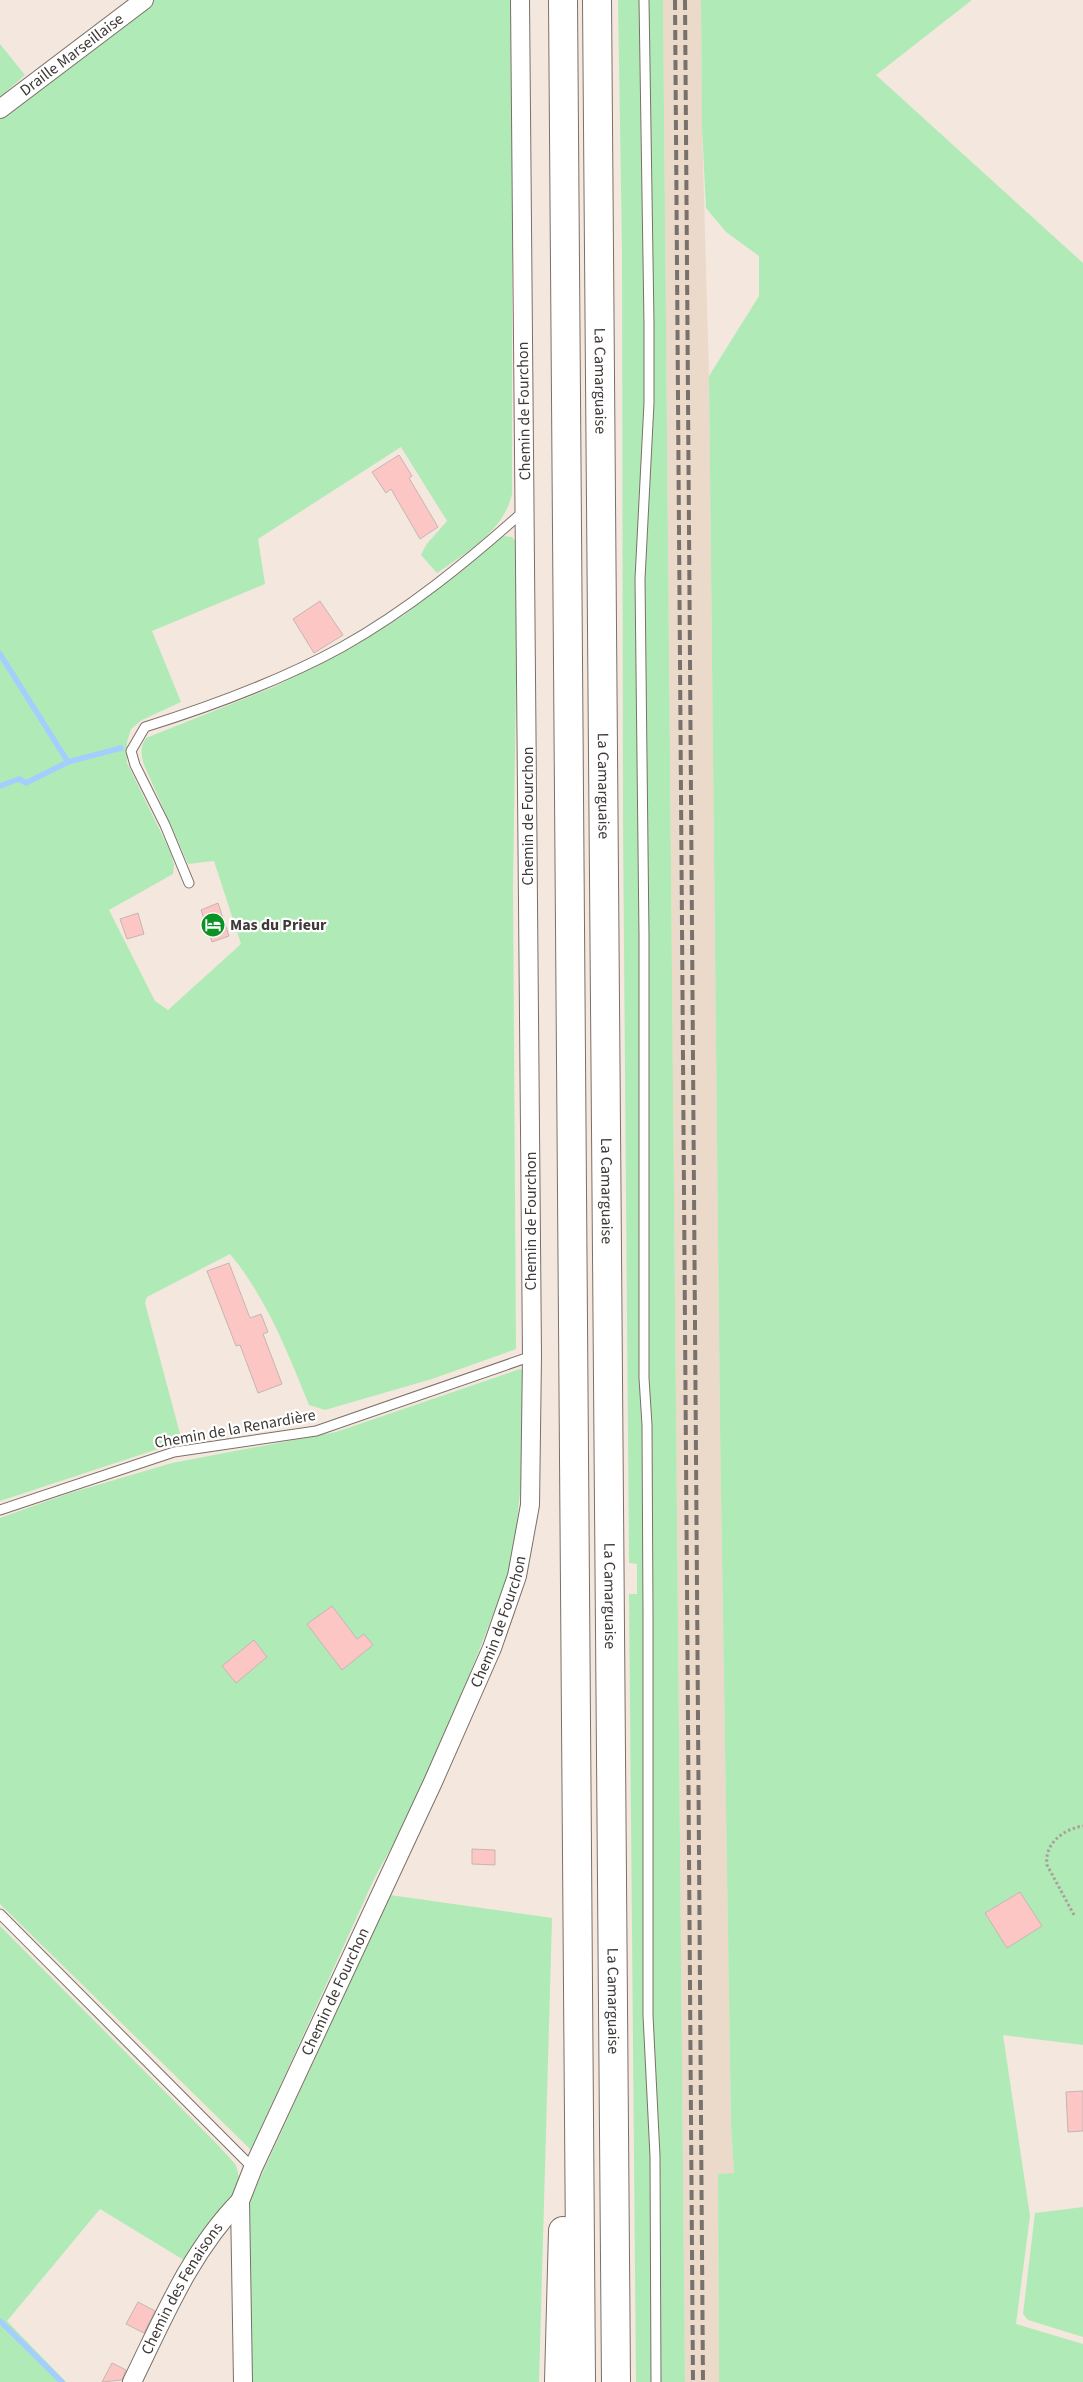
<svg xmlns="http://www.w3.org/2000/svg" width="1083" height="2382" font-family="'Source Sans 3',sans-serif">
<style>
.built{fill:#ebd9ca}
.green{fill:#b0ebb7}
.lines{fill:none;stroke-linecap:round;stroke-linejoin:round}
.stream{stroke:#a4cefe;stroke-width:5.5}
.building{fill:#fbc6c3;stroke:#c6b5b4}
.lane-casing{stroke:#7b7068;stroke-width:11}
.street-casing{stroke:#7b7068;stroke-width:20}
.highway-casing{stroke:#7b7068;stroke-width:30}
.path{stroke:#aba19a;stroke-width:3;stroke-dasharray:2.5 2.5;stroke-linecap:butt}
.lane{stroke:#fff;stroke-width:9}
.street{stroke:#fff;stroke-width:18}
.highway{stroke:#fff;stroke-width:28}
.rail{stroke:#79716c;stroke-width:4;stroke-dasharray:10 5;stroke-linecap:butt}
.labels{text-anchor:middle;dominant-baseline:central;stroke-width:4.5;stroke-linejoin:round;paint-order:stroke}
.street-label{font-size:16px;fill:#3f3a37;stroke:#fff}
.poi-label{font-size:16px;font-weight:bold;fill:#3f3a37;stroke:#fff;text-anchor:start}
</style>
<rect width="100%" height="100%" fill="#f4e7dd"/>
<!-- built -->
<path class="built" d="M663 0H701L702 128 709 376 720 1429 731 2126 734 2174H718L719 2382H685Z"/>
<!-- green -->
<g class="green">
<path d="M151 0H512V494C504 531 466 553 437 573L421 555 426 545 447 521 401 447 258 539 265 584 152 631 181 702 142 720 131 729 127 742V763L171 853 174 865 173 874 109 910 155 1001 168 1010 241 944 214 861 188 864 144 765C141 754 140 747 146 738L274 687 351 648 404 615 503 536 512 537 518 544 513 887 516 1349 432 1379 325 1410 309 1405C288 1353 266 1297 230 1254L147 1297 145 1303 182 1441 0 1501V116Z"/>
<path d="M618 0H663L685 2382H636L629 1594H637V1564L629 1563 623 824 622 251Z"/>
<path d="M701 0H972L876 75 1083 263V2045L1003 2035 1030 2216 1016 2324 1083 2344V2382H719L718 2174 734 2173 731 2126 720 1429 709 376 759 296V256L726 232 706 208 702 128Z"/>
<path d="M0 44 25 75 0 97Z"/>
<path d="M520 1369 526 1371 523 1465 512 1567 425 1787 375 1877 251 2150 0 1904V1518L67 1494 172 1463 336 1432Z"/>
<path d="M390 1895 552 1918 539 2382H250L247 2215 251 2198Z"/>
<path d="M0 1926 216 2143 236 2165 240 2181 235 2194 187 2262 100 2209 7 2321 66 2382H0Z"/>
<path d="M1083 2207V2337L1028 2320 1023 2314 1035 2213Z"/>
</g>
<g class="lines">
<!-- stream -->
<g class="stream">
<path d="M0 654 68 762"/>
<path d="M0 786 19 779 26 783 68 762 121 748"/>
<path d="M0 2321 62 2382"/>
</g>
</g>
<!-- building -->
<g class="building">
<path d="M399 455 412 476 409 478 438 527 420 539 391 489 386 493 372 472Z"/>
<path d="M320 601 343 635 314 653 293 619Z"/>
<path d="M218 903 229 936 212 942 201 910Z"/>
<path d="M138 913 144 934 127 939 120 919Z"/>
<path d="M229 1263 250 1318 261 1314 268 1332 263 1334 282 1384 258 1393 240 1345 236 1346 207 1271Z"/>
<path d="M332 1606 357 1639 364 1634 373 1645 342 1670 307 1624Z"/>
<path d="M254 1640 267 1657 236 1683 222 1666Z"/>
<path d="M472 1849 495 1850V1865L472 1864Z"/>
<path d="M1020 1892 1042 1926 1007 1948 985 1913Z"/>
<path d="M1083 2091V2131L1068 2132 1066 2092Z"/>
<path d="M138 2302 155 2311 144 2333 126 2324Z"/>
<path d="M112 2363 126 2370 122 2380 102 2382Z"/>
</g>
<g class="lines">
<defs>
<g id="lane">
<path d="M644 0 649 324V403L640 579 644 937V1378L647 1425 648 1613V2015L655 2156 656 2382"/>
<path d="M189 883 165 825 135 765 131 751 145 727C212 706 280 681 342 647 408 610 468 561 525 510"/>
<path d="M0 1510 174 1452 316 1431 532 1356"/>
<path d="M0 1914 253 2168"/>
</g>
<g id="street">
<path id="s1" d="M0 109 144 0"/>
<path id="s2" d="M132 2382C163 2319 190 2252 240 2201"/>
<path id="s3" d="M243 2382 240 2201 253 2168 433 1782 492 1648 517 1576 530 1505 532 1356 520 0"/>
</g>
<g id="highway">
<path d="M563 0 581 2382"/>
<path id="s4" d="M597 0 616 2382"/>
<path d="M559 2382 563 2231"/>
</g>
</defs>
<!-- lane casing -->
<use href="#lane" class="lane-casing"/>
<!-- street casing -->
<use href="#street" class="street-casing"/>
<!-- highway casing -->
<use href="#highway" class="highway-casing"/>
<!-- path -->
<path class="path" d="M1074 1915 1047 1865C1044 1843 1064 1829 1083 1826"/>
<!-- lane -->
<use href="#lane" class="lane"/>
<!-- street -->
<use href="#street" class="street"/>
<!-- highway -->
<use href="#highway" class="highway"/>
<!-- rail -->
<g class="rail">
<path d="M675 0 693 2382"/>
<path d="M685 0 703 2382"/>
</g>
</g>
<!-- icons -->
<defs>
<symbol id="hotel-disc" viewBox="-11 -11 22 22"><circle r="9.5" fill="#0b9224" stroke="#fff"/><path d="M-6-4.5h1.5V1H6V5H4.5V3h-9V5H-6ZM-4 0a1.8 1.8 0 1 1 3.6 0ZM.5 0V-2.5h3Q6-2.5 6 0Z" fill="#fff"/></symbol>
</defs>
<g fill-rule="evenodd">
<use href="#hotel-disc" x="199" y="911" width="28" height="28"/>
</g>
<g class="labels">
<!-- street labels -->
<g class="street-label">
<text stroke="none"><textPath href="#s1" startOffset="90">Draille Marseillaise</textPath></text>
<text stroke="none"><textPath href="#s4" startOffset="381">La Camarguaise</textPath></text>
<text transform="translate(524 411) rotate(-91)">Chemin de Fourchon</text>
<text stroke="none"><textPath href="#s4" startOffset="786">La Camarguaise</textPath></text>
<text transform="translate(528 816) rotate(-90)">Chemin de Fourchon</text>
<text stroke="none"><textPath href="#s4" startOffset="1191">La Camarguaise</textPath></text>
<text transform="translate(531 1221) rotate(-90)">Chemin de Fourchon</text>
<text transform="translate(235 1429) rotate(-10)">Chemin de la Renardière</text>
<text stroke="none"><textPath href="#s4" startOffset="1596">La Camarguaise</textPath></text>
<text stroke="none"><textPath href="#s3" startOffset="816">Chemin de Fourchon</textPath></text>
<text stroke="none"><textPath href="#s3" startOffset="411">Chemin de Fourchon</textPath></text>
<text stroke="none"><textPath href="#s4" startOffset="2001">La Camarguaise</textPath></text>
<text stroke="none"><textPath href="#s2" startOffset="106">Chemin des Fenaisons</textPath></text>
</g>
<!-- poi labels -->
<g class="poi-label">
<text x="230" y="925">Mas du Prieur</text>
</g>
</g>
</svg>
